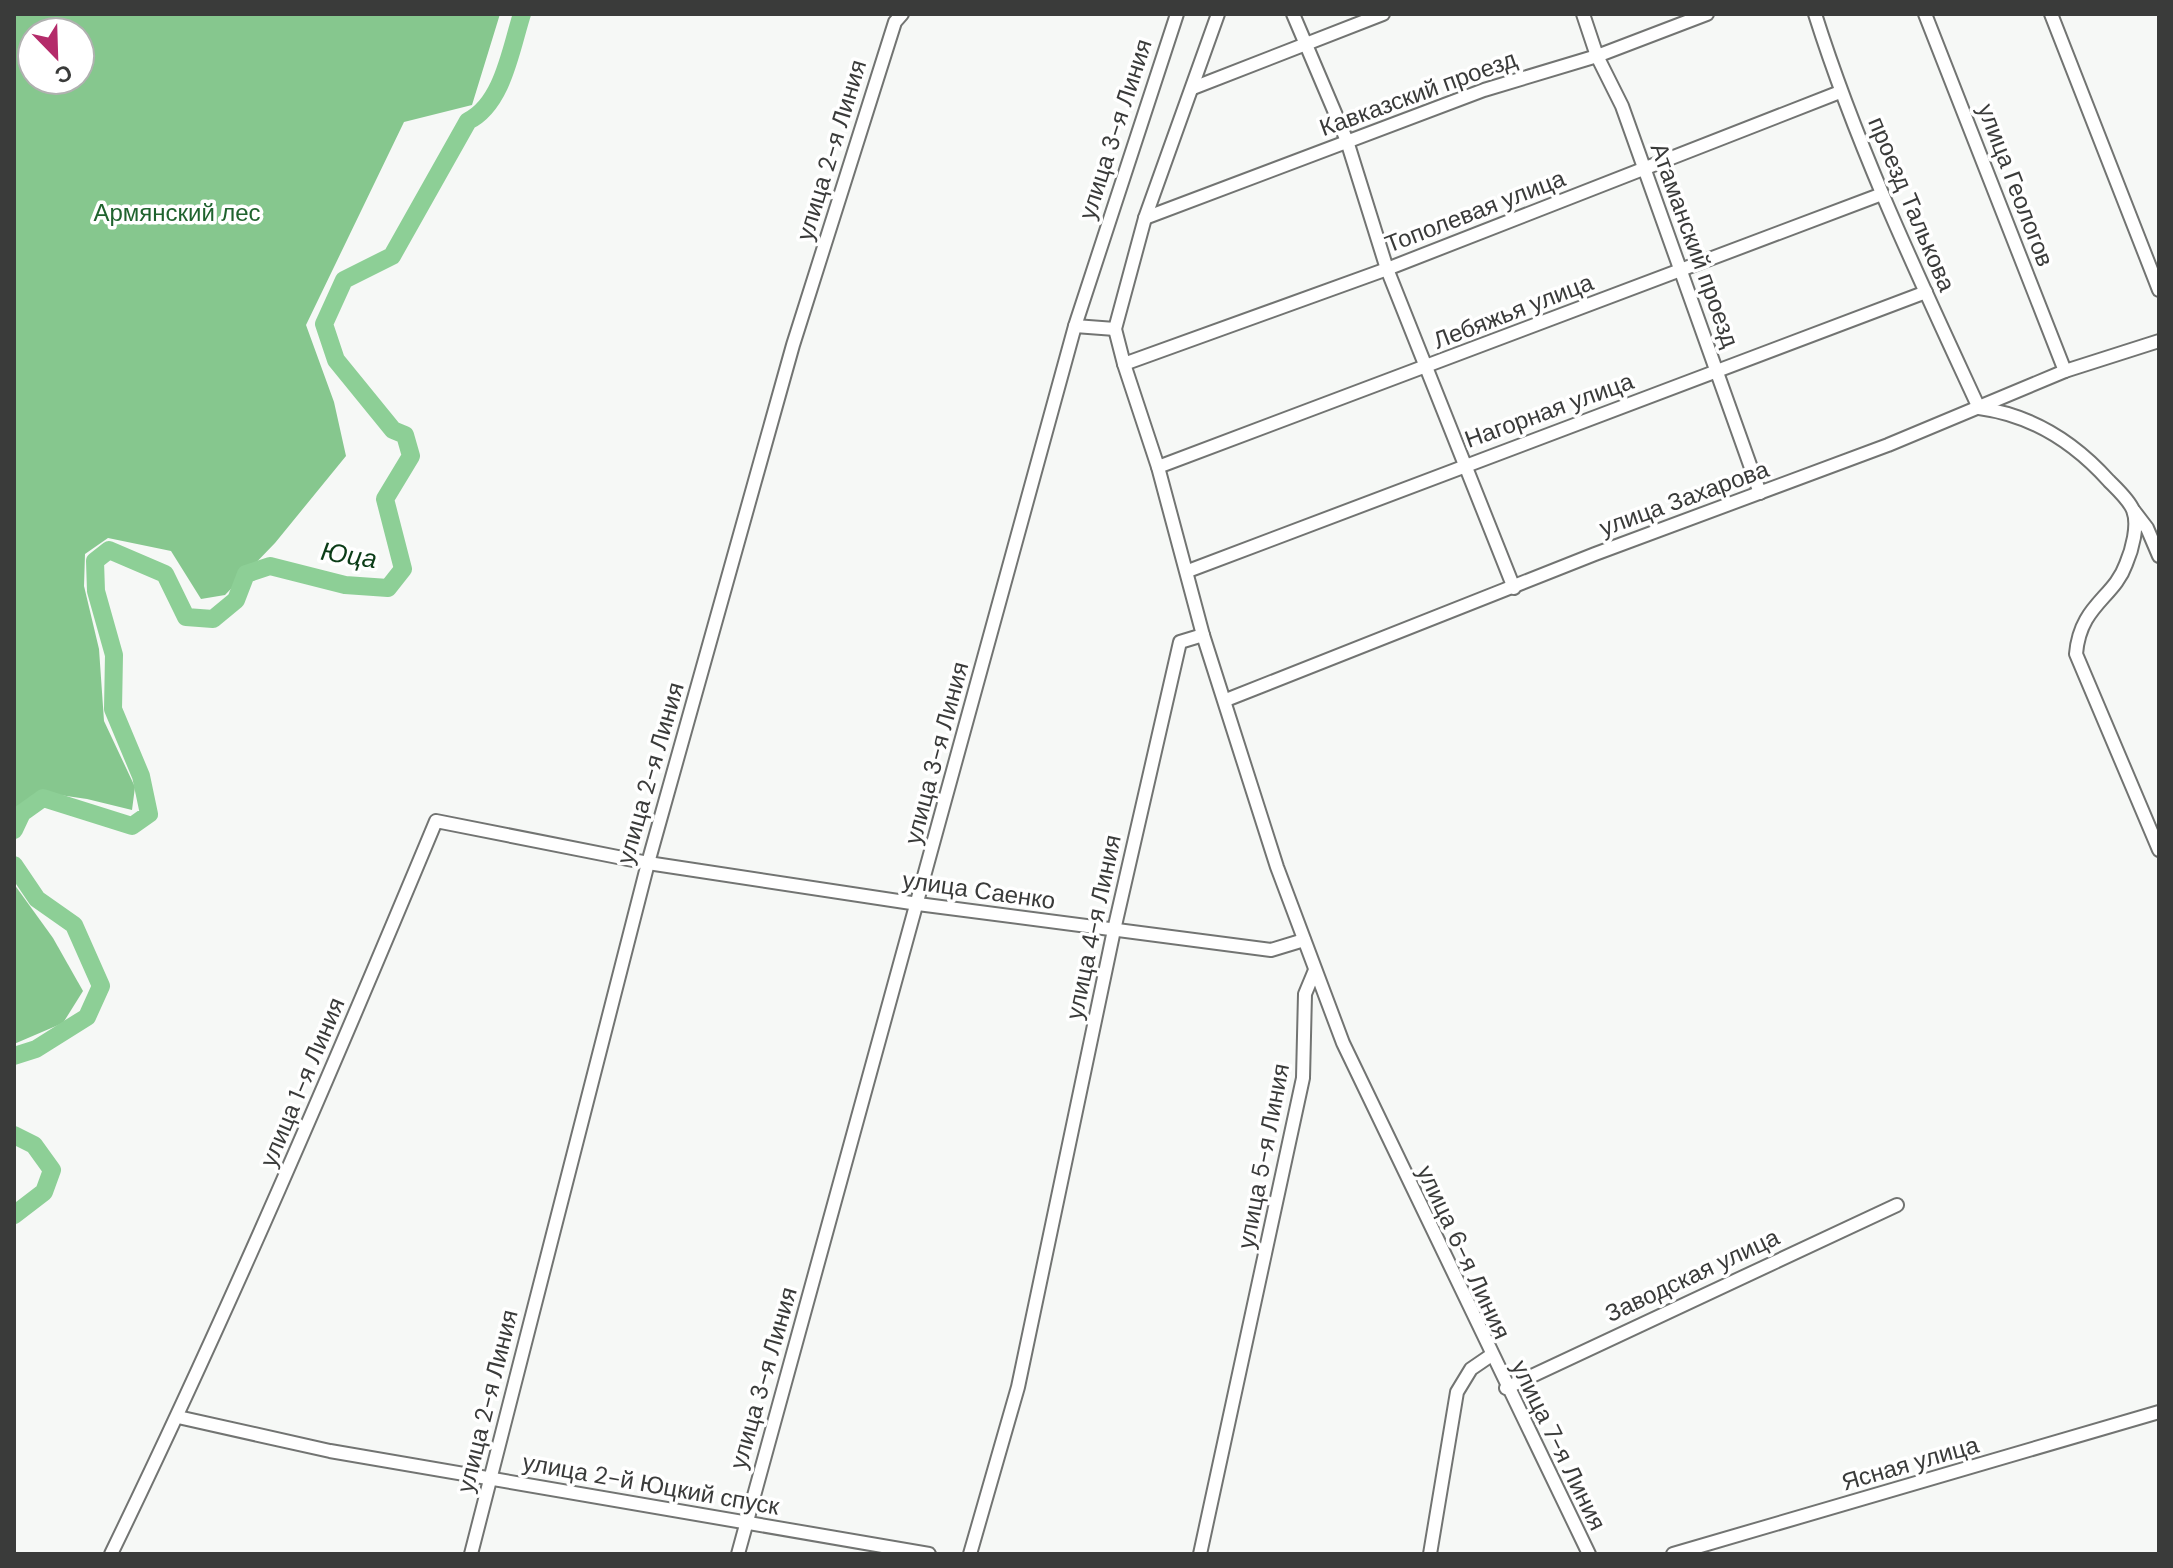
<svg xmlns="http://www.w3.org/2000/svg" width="2173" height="1568" font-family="'DM Sans',sans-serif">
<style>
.forest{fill:#86c78e;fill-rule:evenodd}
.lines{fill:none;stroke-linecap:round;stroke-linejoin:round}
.river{stroke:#8dcf96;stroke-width:18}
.minor-casing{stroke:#727472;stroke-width:16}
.minor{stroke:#fff;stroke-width:12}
.labels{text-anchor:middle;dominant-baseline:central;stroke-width:7;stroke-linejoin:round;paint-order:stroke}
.street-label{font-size:24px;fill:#3a3b3a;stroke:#fff}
.park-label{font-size:24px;fill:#1f632e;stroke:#fff}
.water-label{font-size:26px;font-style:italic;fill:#0b3c17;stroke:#fff}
</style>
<rect width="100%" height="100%" fill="#f6f8f6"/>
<!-- forest -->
<g class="forest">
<path d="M14 14H500L472 105 404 122 306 325 334 402 346 456 275 543 225 595 201 599 171 551 108 538 85 554 84 586 99 649 104 721 135 787 132 810 87 799 39 792 14 812ZM32 32H80V80H32Z"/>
<path d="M14 884 53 938 83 991 63 1023 14 1044Z"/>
</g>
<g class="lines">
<!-- river -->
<g class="river">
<path d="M14 830 22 813 43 798 132 826 149 814 141 776 113 709 114 655 96 591 95 561 109 550 165 574 186 617 213 619 236 600 246 574 270 566 345 585 388 588 403 569 385 499 411 456 405 435 393 430 336 360 324 324 344 280 392 256 468 121C503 104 511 48 522 14"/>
<path d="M14 865 37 899 74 925 101 986 87 1017 36 1049 14 1056"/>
<path d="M14 1135 34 1145 52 1170 44 1192 14 1215"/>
</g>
<defs>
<g id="minor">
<path d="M1218 14 1145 218 1115 329 1124 364 1158 467 1203 635 1277 867 1343 1043 1589 1554"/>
<path d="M1293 14 1347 141 1387 269 1514 588"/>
<path d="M1583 14 1597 56 1622 106 1760 493"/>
<path d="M1815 14C1858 150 1919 278 1979 408 2032 415 2074 442 2109 481 2117 489 2129 500 2133 510 2139 525 2132 550 2126 564 2114 598 2080 605 2076 654L2159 850"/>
<path d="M1925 14 2065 371"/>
<path d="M2051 14 2159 290"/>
<path d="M1193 88 1383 14"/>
<path d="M1145 218 1484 90 1597 56 1707 14"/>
<path d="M1075 326 1115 329"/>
<path d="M1124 364 1387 269 1840 92"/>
<path d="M1158 467 1882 194"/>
<path d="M2134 511 2147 528 2159 556"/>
<path d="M1188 571 1926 292"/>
<path d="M1226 700 1595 554 1888 445 2065 371 2159 341"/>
<path d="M1506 1388 1897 1205"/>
<path d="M178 1417 330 1451 929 1554"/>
<path d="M111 1554C228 1313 333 1068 436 821L648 863 918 904 1271 950 1304 940"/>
<path d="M471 1554 648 863 793 345 895 22 902 14"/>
<path d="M738 1554 1075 326 1177 14"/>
<path d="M970 1554 1018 1387 1114 930 1180 642 1203 635"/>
<path d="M1200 1554 1303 1078 1305 994 1315 970"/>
<path d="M1430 1554 1457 1392 1471 1369 1490 1356"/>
<path d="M1673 1554 2159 1412"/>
</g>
</defs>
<!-- minor casing -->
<use href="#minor" class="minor-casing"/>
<!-- minor -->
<use href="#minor" class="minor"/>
</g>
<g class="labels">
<!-- street labels -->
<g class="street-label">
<text transform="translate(1418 93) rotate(-20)">Кавказский проезд</text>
<text transform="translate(1115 129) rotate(-72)">улица 3-я Линия</text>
<text transform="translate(831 150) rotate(-73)">улица 2-я Линия</text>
<text transform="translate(2016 185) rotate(69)">улица Геологов</text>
<text transform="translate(1912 204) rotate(67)">проезд Талькова</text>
<text transform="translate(1475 211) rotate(-21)">Тополевая улица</text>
<text transform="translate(1695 245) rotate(70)">Атаманский проезд</text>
<text transform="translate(1513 311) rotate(-21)">Лебяжья улица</text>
<text transform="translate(1549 410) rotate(-20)">Нагорная улица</text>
<text transform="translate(1684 498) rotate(-20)">улица Захарова</text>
<text transform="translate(936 753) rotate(-75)">улица 3-я Линия</text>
<text transform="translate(650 773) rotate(-74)">улица 2-я Линия</text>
<text transform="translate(979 890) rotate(8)">улица Саенко</text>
<text transform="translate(1093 927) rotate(-78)">улица 4-я Линия</text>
<text transform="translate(302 1082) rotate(-67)">улица 1-я Линия</text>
<text transform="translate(1263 1156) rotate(-79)">улица 5-я Линия</text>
<text transform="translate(1464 1252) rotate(65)">улица 6-я Линия</text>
<text transform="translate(1692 1275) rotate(-25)">Заводская улица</text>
<text transform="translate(763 1378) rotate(-74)">улица 3-я Линия</text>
<text transform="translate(487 1401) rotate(-76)">улица 2-я Линия</text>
<text transform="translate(1559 1445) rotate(64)">улица 7-я Линия</text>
<text transform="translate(1910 1463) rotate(-16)">Ясная улица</text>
<text transform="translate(651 1484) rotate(10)">улица 2-й Юцкий спуск</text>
</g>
<!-- park labels -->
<g class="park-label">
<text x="177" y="212">Армянский лес</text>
</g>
<!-- water labels -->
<g class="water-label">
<text transform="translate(349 555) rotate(9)">Юца</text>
</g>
</g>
<!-- border -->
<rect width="2173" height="1568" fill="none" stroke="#3a3b3a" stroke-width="32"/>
<!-- north arrow -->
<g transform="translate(56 56) rotate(157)"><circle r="38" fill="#ffffff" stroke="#b0b1b0" stroke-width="2"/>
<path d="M0-6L14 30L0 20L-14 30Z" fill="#b42b6a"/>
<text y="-12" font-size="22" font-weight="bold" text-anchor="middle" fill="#3a3b3a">С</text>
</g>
</svg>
